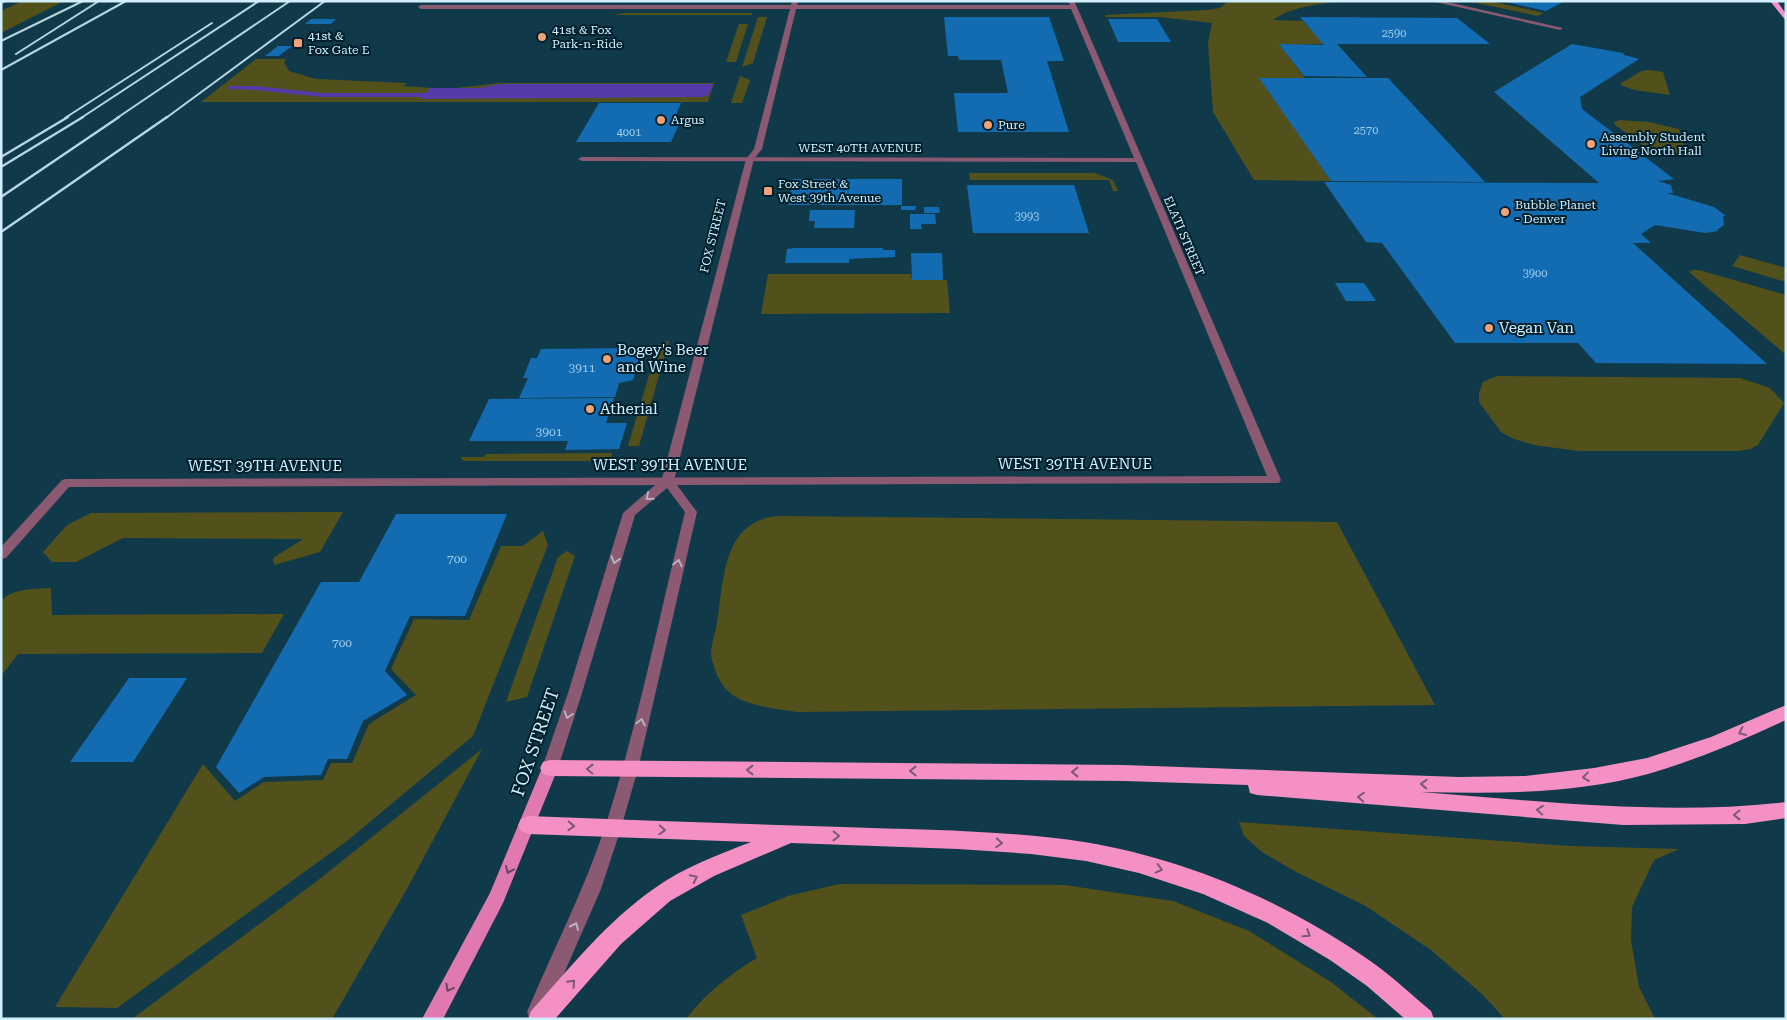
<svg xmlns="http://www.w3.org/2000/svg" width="1787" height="1020" font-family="'Roboto Serif',serif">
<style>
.green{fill:#52511b}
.water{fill:#553ba9}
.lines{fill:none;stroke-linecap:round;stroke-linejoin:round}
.stream{fill:#553ba9;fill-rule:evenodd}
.building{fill:#136cb1}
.minor{fill:#8c5972;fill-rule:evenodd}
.tertiary{fill:#8c5972;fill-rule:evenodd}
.primary{fill:#e079af;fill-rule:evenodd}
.motorway{fill:#f490c3;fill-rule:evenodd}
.rail-far1{stroke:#b6d5e3;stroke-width:2}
.rail{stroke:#b6d5e3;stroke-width:2.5}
.oneway{stroke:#b6b3c5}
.oneway2{stroke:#7a5878}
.oneway3{stroke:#654868}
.poi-dot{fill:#f0a279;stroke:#00202d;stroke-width:2}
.labels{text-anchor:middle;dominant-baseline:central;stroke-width:4;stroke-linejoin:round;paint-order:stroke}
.far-number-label{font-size:11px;fill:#a2ceea}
.far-poi-label{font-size:12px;fill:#d2effd;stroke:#00202d;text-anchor:start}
.far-street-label{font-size:12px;fill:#d2effd;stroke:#00202d}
.number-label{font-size:12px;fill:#a2ceea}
.poi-label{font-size:15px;fill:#d2effd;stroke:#00202d;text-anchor:start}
.street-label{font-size:15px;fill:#d2effd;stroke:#00202d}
.near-street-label{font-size:18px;fill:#d2effd;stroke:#00202d}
</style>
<rect width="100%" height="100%" fill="#103a4a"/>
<!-- green -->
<g class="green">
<path d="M22 1H64L1 33V11Z"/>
<path d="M1228 1H1343C1319 4 1293 6 1273 20L1303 21 1324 44 1280 45 1305 78H1260L1331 181 1254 180 1213 112 1208 43 1212 23 1160 17H1106L1105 15 1207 10 1220 8Z"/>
<path d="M1467 1H1490L1544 13 1538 16Z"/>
<path d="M624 13H752V15H613Z"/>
<path d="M758 17H767L753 63 742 67Z"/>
<path d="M739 24H748L736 62H726Z"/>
<path d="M256 59H286L284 62 289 71 316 79 407 83 403 86 447 89 500 83H714L708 102H201Z"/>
<path d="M1650 70 1663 72 1670 95 1634 90 1621 85 1622 82C1633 78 1637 70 1650 70Z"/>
<path d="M740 76 750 80 742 103H731Z"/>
<path d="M1620 120 1649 122 1679 129 1687 155H1669L1651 151 1615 125 1614 122Z"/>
<path d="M969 173H1095L1113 180 1118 191H1113L1109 180H970Z"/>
<path d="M1740 255 1786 268V282L1732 266Z"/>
<path d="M1693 270H1699L1786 295V355L1689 272Z"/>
<path d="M768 274H911L912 280H947L950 313 761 314Z"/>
<path d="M669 340 639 446H628L658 345Z"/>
<path d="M1497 376 1740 378 1770 388 1784 403 1758 445 1750 449 1738 451H1578L1534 445 1514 439 1501 432 1479 402V393L1483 382Z"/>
<path d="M612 453 610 461H464L460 457H483L486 454Z"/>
<path d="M343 512 320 552 274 565 273 558 303 539 123 538 76 562H52L43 552 67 525 91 513Z"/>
<path d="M779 516 1337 522 1435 705 798 712C778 709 744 706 729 692 720 685 712 665 711 654 711 645 715 633 717 624 721 598 722 565 735 542 745 525 761 517 779 516Z"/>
<path d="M543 531 548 545 473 736 347 841 117 1008 55 1007 203 764 235 801 264 782 323 780 331 763H352L369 724 416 695 391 669 414 619 469 620 501 546H523Z"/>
<path d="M567 551 575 556 527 697 506 702 558 557Z"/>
<path d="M51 588 52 615 284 614 262 653 18 654 1 676V601C12 588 35 589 51 588Z"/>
<path d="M482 749 408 887 332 1019H132L317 881Z"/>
<path d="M1239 822 1569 846 1679 849 1654 860 1632 907 1631 940 1639 987 1655 1019H1505L1483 995 1431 950 1364 905 1296 872 1262 852 1244 836Z"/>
<path d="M839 884 1064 885 1173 901 1249 931 1331 982 1378 1019H686C706 993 729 975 757 958L741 915 788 896Z"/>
</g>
<!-- water -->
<path class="water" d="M501 84H713L709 95 702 97 421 99 430 88H479Z"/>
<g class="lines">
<!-- stream -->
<path class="stream" d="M230 86H255L322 93H440L443 95 440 97H322L255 90 228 89V87Z"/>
</g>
<!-- building -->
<g class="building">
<path d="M1501 1H1559L1563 2 1546 11Z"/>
<path d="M944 17H1049L1064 61H1047L1069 132H958L954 93H1008L1001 60H959L958 56H948Z"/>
<path d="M1300 17 1457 18 1490 44H1337L1367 77 1304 76 1279 44 1324 45Z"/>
<path d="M311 19H336L331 24H305Z"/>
<path d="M1108 19H1157L1171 42H1118Z"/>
<path d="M1572 44 1623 53 1624 55 1639 59 1580 97 1582 109 1674 179 1658 181 1671 185 1673 193H1667L1714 207 1726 216H1723L1724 225 1717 230 1719 231 1705 233 1655 225 1641 234 1651 243H1633L1767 364 1596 363 1578 343H1455L1382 243 1366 242 1324 182 1599 183 1494 92Z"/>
<path d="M278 46H292L279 56H265Z"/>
<path d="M1259 78H1388L1485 182 1331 181Z"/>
<path d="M599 103H681L673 122H680L671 142H576Z"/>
<path d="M793 179H902V205H788Z"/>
<path d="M967 185H1074L1089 233H973Z"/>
<path d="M901 206H916L915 210H901Z"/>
<path d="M924 207H939L940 213H924Z"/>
<path d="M810 210H855L854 228H814L815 221H809Z"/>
<path d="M910 214H935L936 224H921L922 229H910Z"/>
<path d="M795 248H883V250H895V257L849 259V263H785L787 249Z"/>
<path d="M911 253H942L943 280H912Z"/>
<path d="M1335 283H1364L1376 301H1346Z"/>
<path d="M634 348V350H642L633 380 619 383 615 397 519 398 528 378H523L531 358H537L541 349Z"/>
<path d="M614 398 606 423H627L619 449 565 450 568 441H469L489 399Z"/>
<path d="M396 514H507L465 616H410L385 671 407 695 363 721 347 759H328L321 775 264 777 239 793 216 767 321 582H359Z"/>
<path d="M129 678H187L133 762H70Z"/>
</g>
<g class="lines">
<!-- minor -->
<g class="minor">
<path d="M1 1H8L1 5Z"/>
<path d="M1068 1H1074L1077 7 1281 480 1279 483 69 487 6 558 1 559V547L62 480 66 479 1267 476 1136 162 582 161 578 159 582 157 1134 158 1071 9H421L418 7 421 5H1070Z"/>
<path d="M1431 1H1443L1563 28 1560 30Z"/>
</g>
<!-- tertiary -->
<path class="tertiary" d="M792 1H798L762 149 754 159 674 481 697 512 638 769 621 828 601 889 544 1019H530L527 1012C553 950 584 891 605 827 638 724 659 617 685 512L667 488 635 515 582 693 558 768 556 773 550 775 544 773 542 768 568 693 623 513 662 479 746 159 754 149Z"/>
<!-- primary -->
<path class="primary" d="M550 761 556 763 558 768 503 903 443 1019H422L490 893 542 768 544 763Z"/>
<!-- motorway -->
<g class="motorway">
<path d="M1770 1H1777L1786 14V21Z"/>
<path d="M1786 705V720C1741 741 1696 760 1648 774 1575 794 1496 794 1421 792 1542 801 1665 816 1786 802V818L1745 824 1623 825 1257 795 1250 793 1248 785 1124 781 550 776 543 774 540 768 543 762 550 760 1124 765 1459 777 1525 776 1594 768 1647 758 1711 737Z"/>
<path d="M528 816C633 820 737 824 842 827 923 830 1005 830 1084 842 1188 859 1291 904 1376 965 1395 979 1413 996 1431 1011L1434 1019H1405L1367 986 1330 960 1268 923 1203 894 1139 873 1086 861 1031 854 958 849 791 843 714 876 670 901 621 944 555 1019H528L531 1011C570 968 607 921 655 888 684 867 718 855 751 842L528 834 521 831 518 825 521 819Z"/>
</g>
<!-- rail-far1 -->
<g class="rail-far1">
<path d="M1 41 83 1"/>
<path d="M16 54 99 1"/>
<path d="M1 70 126 1"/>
<path d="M65 118 212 23"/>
<path d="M81 118 259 1"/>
<path d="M117 118 290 1"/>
<path d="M166 118 325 1"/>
</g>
<!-- rail -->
<g class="rail">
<path d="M1 157 68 117"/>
<path d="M1 167 83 117"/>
<path d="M1 197 119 117"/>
<path d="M1 232 167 117"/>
</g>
</g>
<!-- one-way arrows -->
<defs><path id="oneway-chevron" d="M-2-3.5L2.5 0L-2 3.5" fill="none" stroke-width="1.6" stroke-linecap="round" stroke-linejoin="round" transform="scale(1.25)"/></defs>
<g class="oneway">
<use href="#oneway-chevron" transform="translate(649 497) rotate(141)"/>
<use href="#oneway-chevron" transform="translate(615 560) rotate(107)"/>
<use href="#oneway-chevron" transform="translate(678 563) rotate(-77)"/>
<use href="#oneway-chevron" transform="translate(568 715) rotate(108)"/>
<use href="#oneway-chevron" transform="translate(641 722) rotate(-77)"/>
<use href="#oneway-chevron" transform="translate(575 926) rotate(-66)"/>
</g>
<g class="oneway2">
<use href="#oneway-chevron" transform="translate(1742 732) rotate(156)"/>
<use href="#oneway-chevron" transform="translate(590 769) rotate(-179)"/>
<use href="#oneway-chevron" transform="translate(750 770) rotate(-180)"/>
<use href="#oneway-chevron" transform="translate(913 771) rotate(-180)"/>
<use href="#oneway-chevron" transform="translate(1075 772) rotate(-180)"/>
<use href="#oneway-chevron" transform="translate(1586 777) rotate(173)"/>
<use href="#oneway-chevron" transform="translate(1424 784) rotate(-178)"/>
<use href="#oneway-chevron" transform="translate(1361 797) rotate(-176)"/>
<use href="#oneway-chevron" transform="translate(1540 810) rotate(-176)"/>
<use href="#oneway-chevron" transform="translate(1737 815) rotate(179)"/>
<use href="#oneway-chevron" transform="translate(571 826) rotate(2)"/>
<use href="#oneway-chevron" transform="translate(662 830) rotate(3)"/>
<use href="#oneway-chevron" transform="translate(836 836) rotate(1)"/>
<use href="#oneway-chevron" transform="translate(999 843) rotate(4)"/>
<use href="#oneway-chevron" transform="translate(1159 869) rotate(14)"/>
<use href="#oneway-chevron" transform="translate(694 878) rotate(-26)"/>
<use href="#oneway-chevron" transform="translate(1307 934) rotate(33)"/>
<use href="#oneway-chevron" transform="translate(572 983) rotate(-47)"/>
</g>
<g class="oneway3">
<use href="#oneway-chevron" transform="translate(509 870) rotate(113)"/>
<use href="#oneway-chevron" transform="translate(449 988) rotate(119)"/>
</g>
<!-- markers -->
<g class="poi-dot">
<circle cx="542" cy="37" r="5"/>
<rect x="293" y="38" width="10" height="10" rx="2.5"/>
<circle cx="661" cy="120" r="5"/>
<circle cx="988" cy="125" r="5"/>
<circle cx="1591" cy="144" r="5"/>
<rect x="763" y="186" width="10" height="10" rx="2.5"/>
<circle cx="1505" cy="212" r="5"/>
<circle cx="1489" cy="328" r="5"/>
<circle cx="607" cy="359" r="5"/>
<circle cx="590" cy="409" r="5"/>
</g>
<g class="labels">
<!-- far-number labels -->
<g class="far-number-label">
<text x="1394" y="33">2590</text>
<text x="1366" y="130">2570</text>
<text x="629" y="132">4001</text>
<text x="1027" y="216">3993</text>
<text x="1535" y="273">3900</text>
</g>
<!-- far-poi labels -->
<g class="far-poi-label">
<text x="552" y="30">41st &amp; Fox<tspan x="552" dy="14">Park-n-Ride</tspan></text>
<text x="308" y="36">41st &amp;<tspan x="308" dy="14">Fox Gate E</tspan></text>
<text x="671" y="120">Argus</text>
<text x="998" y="125">Pure</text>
<text x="1601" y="137">Assembly Student<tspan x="1601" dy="14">Living North Hall</tspan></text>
<text x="778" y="184">Fox Street &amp;<tspan x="778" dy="14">West 39th Avenue</tspan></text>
<text x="1515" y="205">Bubble Planet<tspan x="1515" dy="14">- Denver</tspan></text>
</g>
<!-- far-street labels -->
<g class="far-street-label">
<text x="860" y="148">WEST 40TH AVENUE</text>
<text transform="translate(713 236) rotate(-76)">FOX STREET</text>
<text transform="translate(1184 236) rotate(67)">ELATI STREET</text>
</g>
<!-- number labels -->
<g class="number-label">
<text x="582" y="368">3911</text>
<text x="549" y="432">3901</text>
<text x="457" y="559">700</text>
<text x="342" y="643">700</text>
</g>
<!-- poi labels -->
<g class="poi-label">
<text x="1499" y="328">Vegan Van</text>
<text x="617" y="350">Bogey's Beer<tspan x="617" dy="17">and Wine</tspan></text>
<text x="600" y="409">Atherial</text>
</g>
<!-- street labels -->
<g class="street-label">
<text x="1075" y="464">WEST 39TH AVENUE</text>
<text x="670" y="465">WEST 39TH AVENUE</text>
<text x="265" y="466">WEST 39TH AVENUE</text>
</g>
<!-- near-street labels -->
<g class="near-street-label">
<text transform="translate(535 742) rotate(-71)">FOX STREET</text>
</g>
</g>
<!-- border -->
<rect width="1787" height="1020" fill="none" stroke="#d2effd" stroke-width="5"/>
</svg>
